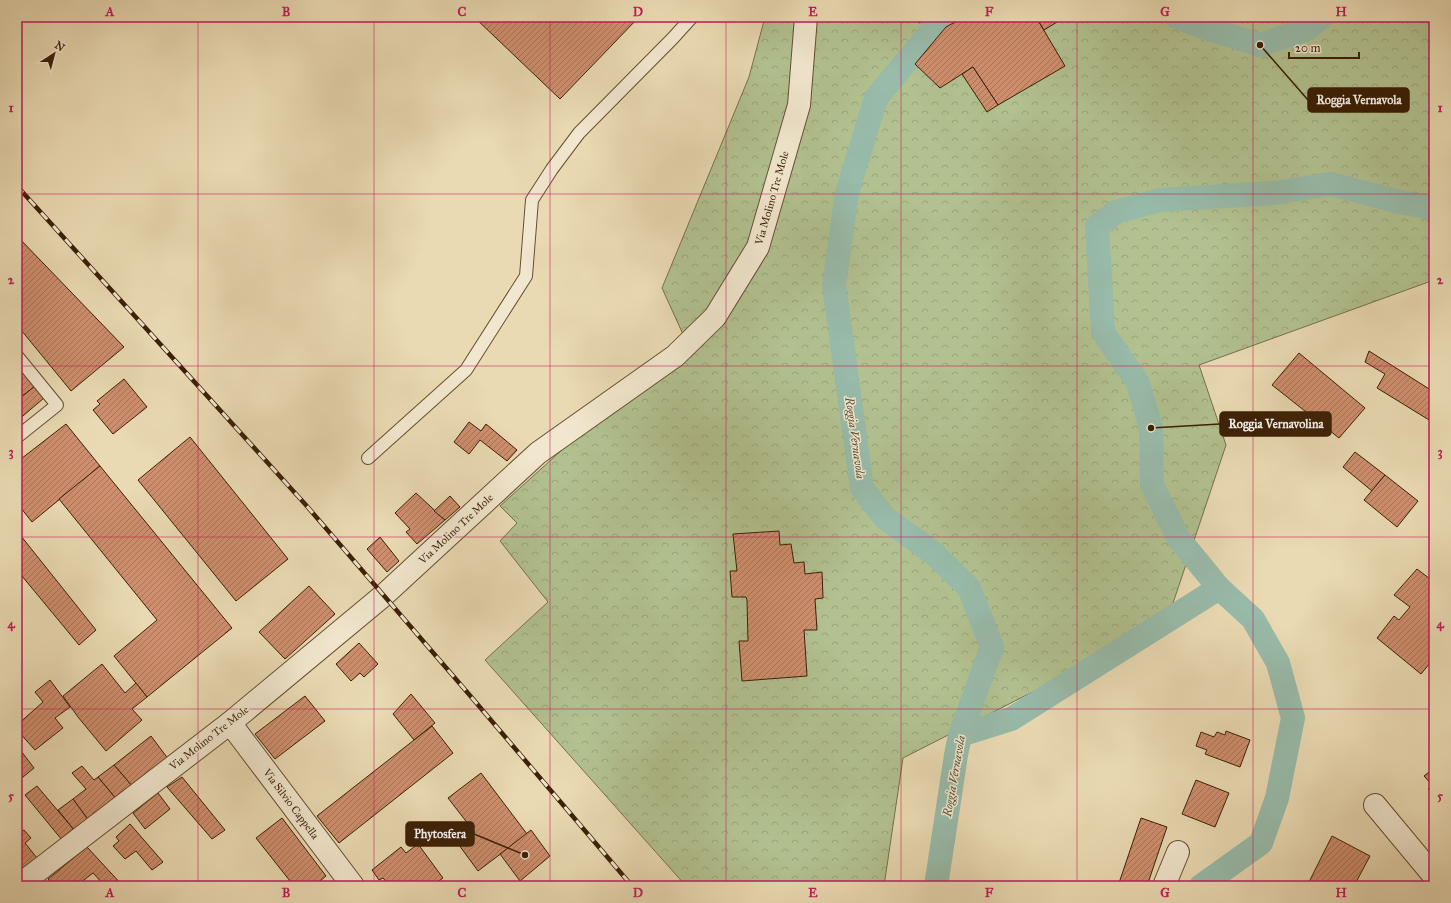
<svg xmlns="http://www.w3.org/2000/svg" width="1451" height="903" font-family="'IM FELL Great Primer',serif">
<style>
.forest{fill:url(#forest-crowns);stroke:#76704a}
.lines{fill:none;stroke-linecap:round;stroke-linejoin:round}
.canal{stroke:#98bbaa;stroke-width:24}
.building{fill:url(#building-hatch);stroke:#3b1f05}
.service-casing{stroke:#674e30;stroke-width:14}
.minor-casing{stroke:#674e30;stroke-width:24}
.service{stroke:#f1e7ce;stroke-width:12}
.minor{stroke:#f1e7ce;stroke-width:22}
.rail-casing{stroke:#3b1f05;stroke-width:4.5}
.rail{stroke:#f1e7ce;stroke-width:3;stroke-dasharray:9;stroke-linecap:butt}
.grid{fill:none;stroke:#c2185b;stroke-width:1;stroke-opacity:0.55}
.labels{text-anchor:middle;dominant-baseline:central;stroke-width:3;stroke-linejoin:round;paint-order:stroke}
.street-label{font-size:11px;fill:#3b1f05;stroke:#f1e7ce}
.water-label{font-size:12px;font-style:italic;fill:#574e37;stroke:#f1e7ce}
.leader{fill:none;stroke:#3b1f05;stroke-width:1.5}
.callout-dot{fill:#3b1f05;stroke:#f1e7ce;stroke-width:1.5}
.callout{fill:#3b1f05;stroke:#3b1f05;stroke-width:1.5}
.callout-label{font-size:12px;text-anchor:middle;font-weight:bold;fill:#fff}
.neatline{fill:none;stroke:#c2185b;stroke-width:1.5}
.grid-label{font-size:13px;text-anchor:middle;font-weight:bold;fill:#c2185b}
</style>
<defs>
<pattern id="forest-crowns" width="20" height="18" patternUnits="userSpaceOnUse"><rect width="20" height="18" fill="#b2c190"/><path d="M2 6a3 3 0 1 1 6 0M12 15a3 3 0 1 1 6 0" fill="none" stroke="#9aa57b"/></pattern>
<pattern id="building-hatch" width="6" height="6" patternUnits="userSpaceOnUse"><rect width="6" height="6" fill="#cf8f6e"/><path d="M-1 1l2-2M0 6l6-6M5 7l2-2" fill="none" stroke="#a97458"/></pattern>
</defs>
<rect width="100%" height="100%" fill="#eadab3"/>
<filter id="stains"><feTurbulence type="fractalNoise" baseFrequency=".005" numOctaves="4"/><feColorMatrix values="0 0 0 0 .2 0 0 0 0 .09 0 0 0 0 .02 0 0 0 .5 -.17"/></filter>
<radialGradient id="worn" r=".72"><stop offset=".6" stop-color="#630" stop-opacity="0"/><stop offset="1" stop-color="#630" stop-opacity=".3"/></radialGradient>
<!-- forest -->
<path class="forest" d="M765 17H1434V280L1199 365 1226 445 1166 624 903 758 884 886H686L485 660 548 602 500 541 517 523 500 506 584 430 692 354 662 288 749 77Z"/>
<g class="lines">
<!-- canal -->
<g class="canal">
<path d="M1176 17 1203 27 1260 45 1307 29 1322 17"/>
<path d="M960 735 1011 719 1219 588"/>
<path d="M936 886 956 755 960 735 992 647 969 588 932 552 885 518 862 488 834 285 847 193 876 98 936 26 953 17"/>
<path d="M1201 886 1261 843 1277 798 1293 718 1278 663 1253 619 1219 588 1179 539 1152 485 1151 428 1138 383 1103 332 1097 226 1116 212 1160 200 1274 193 1331 184 1399 202 1434 208"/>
</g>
</g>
<!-- building -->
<g class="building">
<path d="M474 17H639L560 99Z"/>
<path d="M916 17H931L919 23Z"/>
<path d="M964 17H1036L1065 66 998 105 973 67 940 88 915 64 946 27Z"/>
<path d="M1036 17H1061L1062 19 1044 30Z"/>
<path d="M973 67 998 105 987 112 962 74Z"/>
<path d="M17 236 124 347 71 391 17 325Z"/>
<path d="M1369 351 1434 392V423L1377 388 1385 374 1365 362Z"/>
<path d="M1299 353 1365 408 1339 438 1272 385Z"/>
<path d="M17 364 34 387 17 400Z"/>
<path d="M124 379 147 407 113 434 93 410 100 404 97 401Z"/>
<path d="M34 387 44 398 17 421V400Z"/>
<path d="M469 422 481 431 486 424 517 450 507 461 480 440 469 454 454 442Z"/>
<path d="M66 424 100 466 32 522 17 503V462Z"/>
<path d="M190 437 288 559 236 601 138 480Z"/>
<path d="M1355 452 1385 475 1372 491 1343 467Z"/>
<path d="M100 466 232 628 147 697 114 656 157 620 59 499Z"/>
<path d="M1385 475 1418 501 1397 527 1364 500Z"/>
<path d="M416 493 445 520 417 544 406 532 410 529 395 513Z"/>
<path d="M450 496 460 507 445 520 434 511Z"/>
<path d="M17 531 96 630 79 645 17 570Z"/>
<path d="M779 531 780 545 791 544 794 563 804 562 805 574 822 572 823 598 815 599 817 630H804L807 676 742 681 739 641H748L747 600 746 597H732L730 571H737L733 534Z"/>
<path d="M380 537 399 561 387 572 367 549Z"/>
<path d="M1417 569 1434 582V649L1431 652 1434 654V658L1421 674 1377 638 1394 616 1399 620 1410 607 1394 595Z"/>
<path d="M309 586 335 614 285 659 259 632Z"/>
<path d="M359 643 378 664 364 677 360 673 351 681 336 664Z"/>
<path d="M102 664 125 693 136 683 147 697 132 709 142 720 106 751 78 717 63 696Z"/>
<path d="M50 680 70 707 55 718 63 728 35 750 17 730V725L43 702 35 692Z"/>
<path d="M411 694 435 723 414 740 393 714Z"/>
<path d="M305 696 325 721 275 759 255 734Z"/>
<path d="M432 726 453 753 339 843 317 816Z"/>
<path d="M1226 731 1250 740 1240 767 1205 754 1207 750 1196 746 1201 732 1214 737 1217 732 1225 735Z"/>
<path d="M151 736 169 760 133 787 114 765Z"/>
<path d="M18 747 34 768 17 782V748Z"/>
<path d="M114 765 133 787 117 800 98 777Z"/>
<path d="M82 766 94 780 98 777 117 800 89 821 73 799 86 789 72 773Z"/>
<path d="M1434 768V795L1428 789 1432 785 1424 776Z"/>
<path d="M481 773 527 834 478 871 456 841 472 829 448 798Z"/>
<path d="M182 777 225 830 212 839 167 787Z"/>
<path d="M1196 780 1229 793 1215 827 1182 814Z"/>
<path d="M37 786 75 831 62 840 25 795Z"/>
<path d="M158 793 170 809 145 829 133 813Z"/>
<path d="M73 799 89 821 75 831 58 810Z"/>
<path d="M282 818 326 876 314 886H294L256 838Z"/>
<path d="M1141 818 1167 827 1147 886H1118Z"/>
<path d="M130 824 163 862 152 870 136 851 125 859 113 846 119 841 116 837Z"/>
<path d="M24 830 31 838 25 843 37 858 17 874V831L19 833Z"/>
<path d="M531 830 550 856 520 881 500 854Z"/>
<path d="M1332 836 1370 856 1354 886H1307Z"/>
<path d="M418 844 443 878 432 886H390L383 878 379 880 372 870 401 847 406 853Z"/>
<path d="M87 847 123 886H105L93 873 76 886H54L48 879Z"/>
</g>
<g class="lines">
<defs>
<g id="service">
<path d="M17 356 57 405 17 437"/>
<path d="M368 458 466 370 526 276 532 200 552 169 579 133 673 38 692 17"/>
</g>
<g id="minor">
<path d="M230 723 353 886"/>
<path d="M1375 805 1434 876"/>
<path d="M18 886 230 723 384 595 538 453 675 356 715 317 758 247 799 105 806 17"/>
<path d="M1164 886 1178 852"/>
</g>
</defs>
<!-- service casing -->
<use href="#service" class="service-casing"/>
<!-- minor casing -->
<use href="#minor" class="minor-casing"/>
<!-- service -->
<use href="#service" class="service"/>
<!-- minor -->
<use href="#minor" class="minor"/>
<defs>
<path id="rail" d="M17 186 305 504 467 692 632 886"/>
</defs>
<!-- rail casing -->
<use href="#rail" class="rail-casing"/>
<!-- rail -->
<use href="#rail" class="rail"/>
</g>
<!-- grid -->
<path class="grid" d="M198 17V886M374 17V886M550 17V886M726 17V886M901 17V886M1077 17V886M1253 17V886M17 194H1434M17 366H1434M17 537H1434M17 709H1434"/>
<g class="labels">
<!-- street labels -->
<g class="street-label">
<text transform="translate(772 198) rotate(-74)">Via Molino Tre Mole</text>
<text transform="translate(456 529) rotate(-43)">Via Molino Tre Mole</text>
<text transform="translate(209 738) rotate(-38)">Via Molino Tre Mole</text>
<text transform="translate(291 804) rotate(53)">Via Silvio Cappella</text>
</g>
<!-- water labels -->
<g class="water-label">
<text transform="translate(855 438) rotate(82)">Roggia Vernavola</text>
<text transform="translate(954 776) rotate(-80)">Roggia Vernavola</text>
</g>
</g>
<!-- callouts -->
<path class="leader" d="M1260 45L1308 100M1151 428L1220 424M525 855L474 834"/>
<g class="callout-dot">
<circle cx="1260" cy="45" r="4"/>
<circle cx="1151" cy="428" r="4"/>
<circle cx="525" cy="855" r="4"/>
</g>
<g class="callout">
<rect x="1308" y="88" width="101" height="24" rx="4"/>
<rect x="1220" y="412" width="111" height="24" rx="4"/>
<rect x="406" y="822" width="68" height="24" rx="4"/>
</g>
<g class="callout-label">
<text x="1359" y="104">Roggia Vernavola</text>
<text x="1276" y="428">Roggia Vernavolina</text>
<text x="440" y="838">Phytosfera</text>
</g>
<!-- margin -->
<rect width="1451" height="903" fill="none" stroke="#eadab3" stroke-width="44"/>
<!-- north arrow -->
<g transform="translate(54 54) rotate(36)" stroke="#f1e7ce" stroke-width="3" paint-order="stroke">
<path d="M0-3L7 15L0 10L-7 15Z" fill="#3b1f05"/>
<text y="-6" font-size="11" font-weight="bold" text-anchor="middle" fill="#3b1f05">N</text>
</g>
<!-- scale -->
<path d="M1289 52v6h70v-6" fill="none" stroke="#3b1f05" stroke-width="2"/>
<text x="1295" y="52" font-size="12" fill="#3b1f05" stroke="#f1e7ce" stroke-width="3" paint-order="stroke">20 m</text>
<rect x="22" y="22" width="1407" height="859" class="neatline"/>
<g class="grid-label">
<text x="110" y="16">A</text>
<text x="286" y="16">B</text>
<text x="462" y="16">C</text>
<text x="638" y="16">D</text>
<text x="813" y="16">E</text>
<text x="989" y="16">F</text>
<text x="1165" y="16">G</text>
<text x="1341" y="16">H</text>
<text x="11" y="112">1</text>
<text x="1440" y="112">1</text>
<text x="11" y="284">2</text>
<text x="1440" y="284">2</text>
<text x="11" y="456">3</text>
<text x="1440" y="456">3</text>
<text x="11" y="628">4</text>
<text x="1440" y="628">4</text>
<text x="11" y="800">5</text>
<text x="1440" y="800">5</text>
<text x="110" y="897">A</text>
<text x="286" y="897">B</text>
<text x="462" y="897">C</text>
<text x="638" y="897">D</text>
<text x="813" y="897">E</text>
<text x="989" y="897">F</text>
<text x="1165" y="897">G</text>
<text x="1341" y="897">H</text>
</g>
<rect width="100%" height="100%" filter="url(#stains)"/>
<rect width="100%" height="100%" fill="url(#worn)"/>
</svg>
